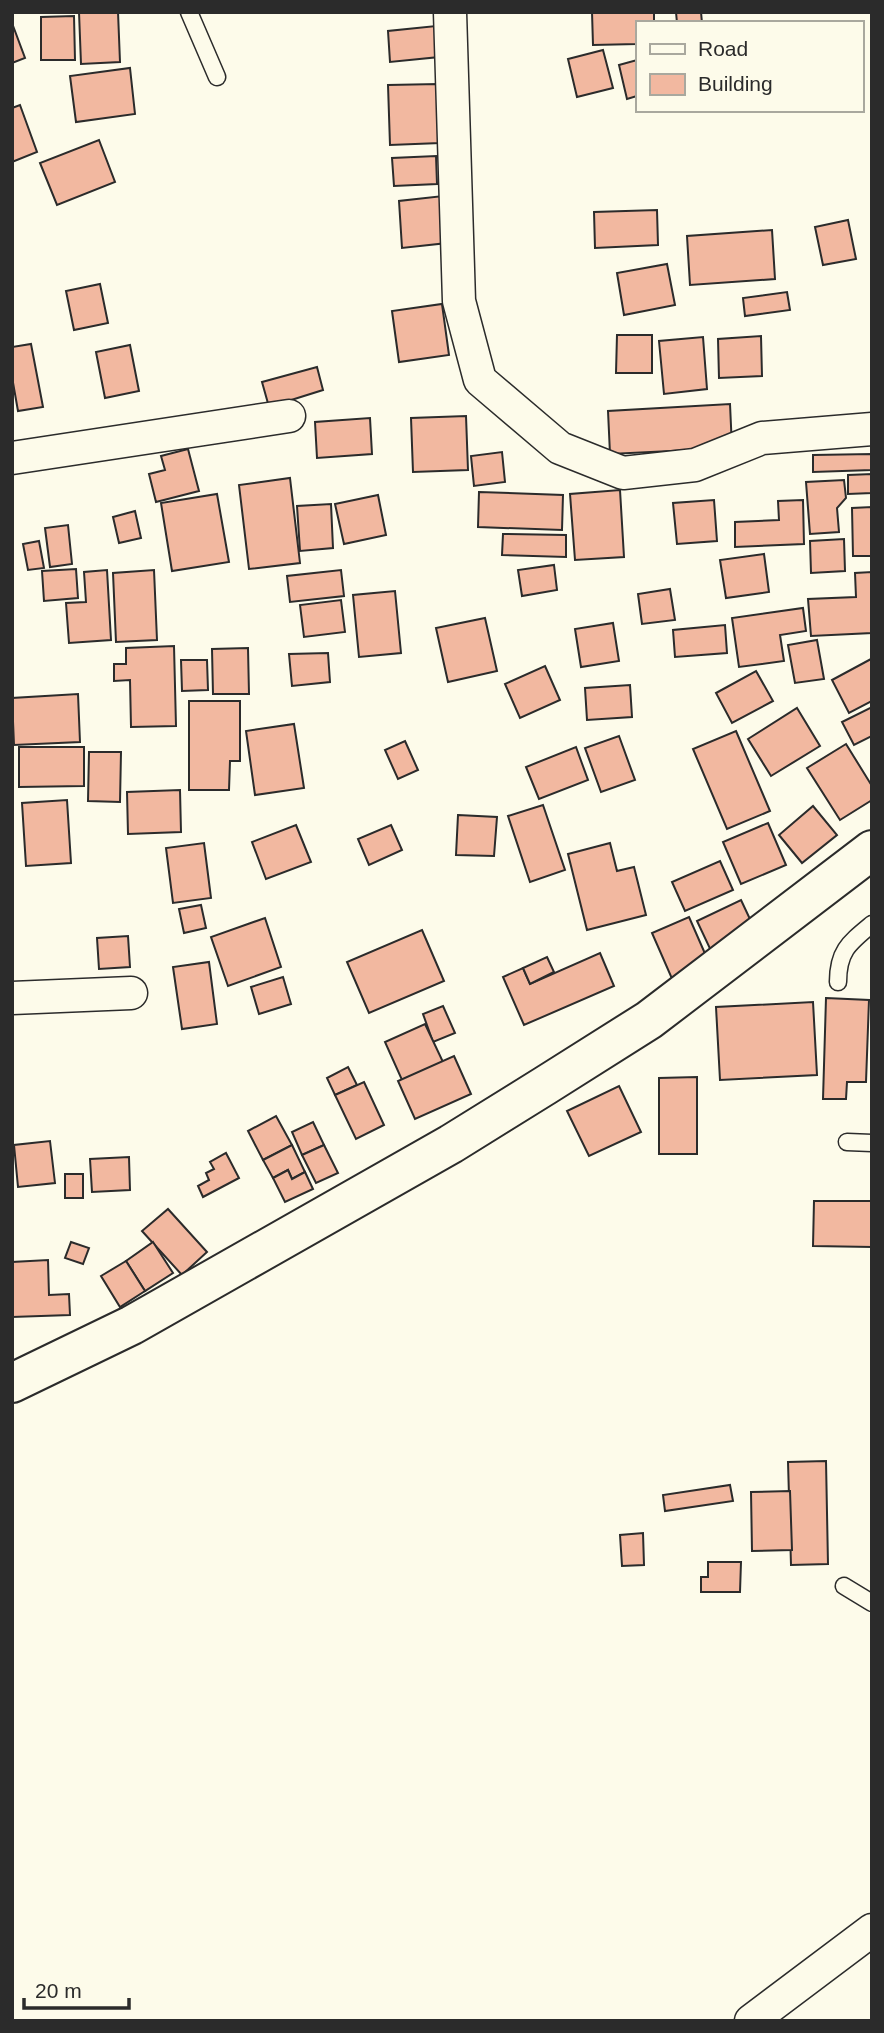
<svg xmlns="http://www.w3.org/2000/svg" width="884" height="2033" font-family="Helvetica,sans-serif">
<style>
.building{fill:#f2b8a0;stroke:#2b2b2b;stroke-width:2}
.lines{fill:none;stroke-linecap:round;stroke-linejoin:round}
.lane-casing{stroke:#2b2b2b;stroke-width:19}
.street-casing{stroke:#2b2b2b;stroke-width:35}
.secondary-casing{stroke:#2b2b2b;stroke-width:42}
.lane{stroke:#fdfbea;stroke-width:16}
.street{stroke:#fdfbea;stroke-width:32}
.secondary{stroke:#fdfbea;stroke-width:38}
</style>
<rect width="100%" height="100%" fill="#fdfbea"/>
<!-- building -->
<g class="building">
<path d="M79 12H118L120 62 81 64Z"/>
<path d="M592 12H654V23H637V44L593 45Z"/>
<path d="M676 12H701L702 23H677Z"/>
<path d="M74 16 75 60H41V17Z"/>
<path d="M12 23 25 58 12 63Z"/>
<path d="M436 26 439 57 390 62 388 31Z"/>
<path d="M603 50 613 88 577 97 568 59Z"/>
<path d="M637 60V96L627 99 619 65Z"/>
<path d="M130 68 135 114 76 122 70 76Z"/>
<path d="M438 84 440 143 390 145 388 85Z"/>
<path d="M20 105 37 152 12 162V108Z"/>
<path d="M99 140 115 182 57 205 40 163Z"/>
<path d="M436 156 437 184 394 186 392 158Z"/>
<path d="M443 196 447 243 402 248 399 201Z"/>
<path d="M657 210 658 245 595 248 594 212Z"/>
<path d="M848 220 856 259 823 265 815 227Z"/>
<path d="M772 230 775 279 690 285 687 236Z"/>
<path d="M667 264 675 305 624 315 617 273Z"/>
<path d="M100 284 108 323 74 330 66 291Z"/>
<path d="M787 292 790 310 745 316 743 298Z"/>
<path d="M442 304 449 355 399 362 392 311Z"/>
<path d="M617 335H652V373H616Z"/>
<path d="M761 336 762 376 719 378 718 339Z"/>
<path d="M703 337 707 389 664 394 659 341Z"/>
<path d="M31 344 43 407 18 411 12 377V347Z"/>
<path d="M130 345 139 391 105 398 96 352Z"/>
<path d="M317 367 323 390 269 407 262 382Z"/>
<path d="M730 404 732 448 610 454 608 411Z"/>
<path d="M466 416 468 470 413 472 411 418Z"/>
<path d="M370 418 372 454 317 458 315 422Z"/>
<path d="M188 449 199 491 156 502 149 474 165 470 161 456Z"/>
<path d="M502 452 505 482 474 486 471 456Z"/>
<path d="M872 454V470L813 472V455Z"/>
<path d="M872 474V493L848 494V475Z"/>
<path d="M290 478 300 563 249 569 239 485Z"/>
<path d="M844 480 846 498 837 508 839 532 810 534 806 482Z"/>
<path d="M620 490 624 557 575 560 570 494Z"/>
<path d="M479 492 563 495 562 530 478 527Z"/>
<path d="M217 494 229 562 172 571 161 503Z"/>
<path d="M378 495 386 535 344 544 335 504Z"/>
<path d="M714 500 717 541 677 544 673 503Z"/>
<path d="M803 500 804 544 735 547V522L779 520 778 501Z"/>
<path d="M331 504 333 548 300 551 297 506Z"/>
<path d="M872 507V556H853L852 508Z"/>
<path d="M135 511 141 538 119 543 113 517Z"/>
<path d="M68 525 72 564 50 567 45 528Z"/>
<path d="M503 534 566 535V557L502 555Z"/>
<path d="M844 539 845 571 811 573 810 541Z"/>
<path d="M39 541 44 568 28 570 23 544Z"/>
<path d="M764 554 769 592 726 598 720 560Z"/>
<path d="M554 565 557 590 522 596 518 570Z"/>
<path d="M76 569 78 598 44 601 42 571Z"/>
<path d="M107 570 111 640 69 643 66 603 86 602 84 572Z"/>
<path d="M154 570 157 640 116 642 113 573Z"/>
<path d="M341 570 344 596 290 602 287 576Z"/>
<path d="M872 572V633L811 636 808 599 856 597 855 573Z"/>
<path d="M670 589 675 620 642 624 638 594Z"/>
<path d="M395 591 401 653 359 657 353 595Z"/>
<path d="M341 600 345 632 304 637 300 605Z"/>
<path d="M803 608 806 631 780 635 784 661 739 667 732 618Z"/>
<path d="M485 618 497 671 448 682 436 628Z"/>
<path d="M613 623 619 661 581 667 575 629Z"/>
<path d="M725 625 727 653 675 657 673 630Z"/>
<path d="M817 640 824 679 795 683 788 645Z"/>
<path d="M174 646 176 726 131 727 130 680 114 681V664H126V648Z"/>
<path d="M248 648 249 694H213L212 649Z"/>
<path d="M328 653 330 682 292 686 289 654Z"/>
<path d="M871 659 872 701 849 713 832 680Z"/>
<path d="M181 660H207L208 690 182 691Z"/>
<path d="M545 666 560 700 520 718 505 684Z"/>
<path d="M756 671 773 701 732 723 716 693Z"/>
<path d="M630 685 632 717 587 720 585 688Z"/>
<path d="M78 694 80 742 14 745 12 698Z"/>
<path d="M189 701H240V761H230L229 790H189Z"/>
<path d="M872 707V736L854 745 842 722Z"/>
<path d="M797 708 820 746 771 776 748 739Z"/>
<path d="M294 724 304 788 255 795 246 731Z"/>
<path d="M736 731 770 811 727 829 693 749Z"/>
<path d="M619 736 635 780 601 792 585 748Z"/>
<path d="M405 741 418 770 398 779 385 750Z"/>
<path d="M846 744 872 786V800L840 820 807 768Z"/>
<path d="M19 747H84V786L19 787Z"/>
<path d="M576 747 588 780 539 799 526 767Z"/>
<path d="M89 752H121L120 802 88 801Z"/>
<path d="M180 790 181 832 128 834 127 792Z"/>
<path d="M67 800 71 863 26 866 22 803Z"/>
<path d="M543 805 565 870 530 882 508 816Z"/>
<path d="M813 806 837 835 802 863 779 835Z"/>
<path d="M458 815 497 817 494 856 456 855Z"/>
<path d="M768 823 786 865 741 884 723 842Z"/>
<path d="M296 825 311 862 266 879 252 842Z"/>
<path d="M391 825 402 850 369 865 358 839Z"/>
<path d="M204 843 211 898 173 903 166 848Z"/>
<path d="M610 843 617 871 634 867 646 915 587 930 568 854Z"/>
<path d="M720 861 733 890 685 911 672 882Z"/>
<path d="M741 900 757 934 713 955 697 921Z"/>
<path d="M201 905 206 928 184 933 179 909Z"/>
<path d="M689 917 710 965 673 981 652 933Z"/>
<path d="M265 918 281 967 228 986 211 937Z"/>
<path d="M422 930 444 981 369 1013 347 962Z"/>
<path d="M128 936 130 967 99 969 97 938Z"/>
<path d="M600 953 614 986 524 1025 503 977 523 968 530 984Z"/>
<path d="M547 957 554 972 530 984 523 968Z"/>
<path d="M209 962 217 1024 182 1029 173 967Z"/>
<path d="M283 977 291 1004 259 1014 251 987Z"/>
<path d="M826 998 869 1000 866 1082H847L846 1099H823Z"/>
<path d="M813 1002 817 1075 720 1080 716 1007Z"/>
<path d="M443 1006 455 1033 433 1042 423 1014Z"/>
<path d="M425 1024 443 1062 402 1080 385 1042Z"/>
<path d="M454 1056 471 1094 415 1119 398 1081Z"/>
<path d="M348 1067 357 1085 335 1095 327 1078Z"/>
<path d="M697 1077V1154H659V1078Z"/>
<path d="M364 1082 384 1125 356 1139 335 1095Z"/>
<path d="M619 1086 641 1132 589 1156 567 1111Z"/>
<path d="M276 1116 292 1145 263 1160 248 1131Z"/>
<path d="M313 1122 324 1145 302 1155 292 1132Z"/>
<path d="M50 1141 55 1183 18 1187 14 1145Z"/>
<path d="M292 1145 305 1172 292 1179 288 1170 273 1178 263 1160Z"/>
<path d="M324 1145 338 1173 316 1183 302 1155Z"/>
<path d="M226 1153 239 1178 203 1197 198 1186 209 1180 206 1173 214 1169 210 1162Z"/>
<path d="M129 1157 130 1190 92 1192 90 1159Z"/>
<path d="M288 1170 292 1179 305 1172 313 1189 285 1202 273 1178Z"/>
<rect x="65" y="1174" width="18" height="24"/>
<path d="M814 1201H872V1247L813 1246Z"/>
<path d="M168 1209 207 1252 182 1275 142 1231Z"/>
<path d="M71 1242 89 1248 83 1264 65 1258Z"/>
<path d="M153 1242 173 1273 145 1291 126 1261Z"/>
<path d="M48 1260 49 1295 69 1294 70 1315 12 1317V1262Z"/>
<path d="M126 1261 145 1291 120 1307 101 1276Z"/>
<path d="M826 1461 828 1564 791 1565 788 1462Z"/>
<path d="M730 1485 733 1501 665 1511 663 1495Z"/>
<path d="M790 1491 792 1550 752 1551 751 1492Z"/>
<path d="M643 1533 644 1565 622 1566 620 1535Z"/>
<path d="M708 1562H741L740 1592H701V1577H708Z"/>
</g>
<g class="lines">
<defs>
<g id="lane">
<path d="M189 12 217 77"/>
<path d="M838 982C838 951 849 943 872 924"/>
<path d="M847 1142 872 1143"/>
<path d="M844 1586 872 1603"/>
</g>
<g id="street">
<path d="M450 12 459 301 480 380 560 448 623 473 695 465 762 438 872 429"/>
<path d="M12 458 289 416"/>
<path d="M12 998 131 993"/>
<path d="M751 2021 872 1930"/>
</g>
<path id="secondary" d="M12 1383 132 1325 451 1144 546 1085 649 1020 872 850"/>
</defs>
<!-- lane casing -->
<use href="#lane" class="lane-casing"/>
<!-- street casing -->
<use href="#street" class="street-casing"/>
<!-- secondary casing -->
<use href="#secondary" class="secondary-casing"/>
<!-- lane -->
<use href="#lane" class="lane"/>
<!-- street -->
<use href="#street" class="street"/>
<!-- secondary -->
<use href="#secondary" class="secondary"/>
</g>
<!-- border -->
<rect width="884" height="2033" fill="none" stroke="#2b2b2b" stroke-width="28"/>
<!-- legend -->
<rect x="636" y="21" width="228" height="91" fill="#fdfbea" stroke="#a9a89e" stroke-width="2"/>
<rect x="650" y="44" width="35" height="10" fill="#fdfbea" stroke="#a9a89e" stroke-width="2"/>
<text x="698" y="56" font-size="21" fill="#2b2b2b">Road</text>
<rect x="650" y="74" width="35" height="21" fill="#f2b8a0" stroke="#a9a89e" stroke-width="2"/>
<text x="698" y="91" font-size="21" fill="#2b2b2b">Building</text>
<!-- scale -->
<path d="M24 1998v10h105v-10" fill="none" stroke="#2b2b2b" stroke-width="3.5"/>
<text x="35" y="1998" font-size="21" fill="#2b2b2b" stroke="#fdfbea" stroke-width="5" paint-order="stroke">20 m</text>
</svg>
